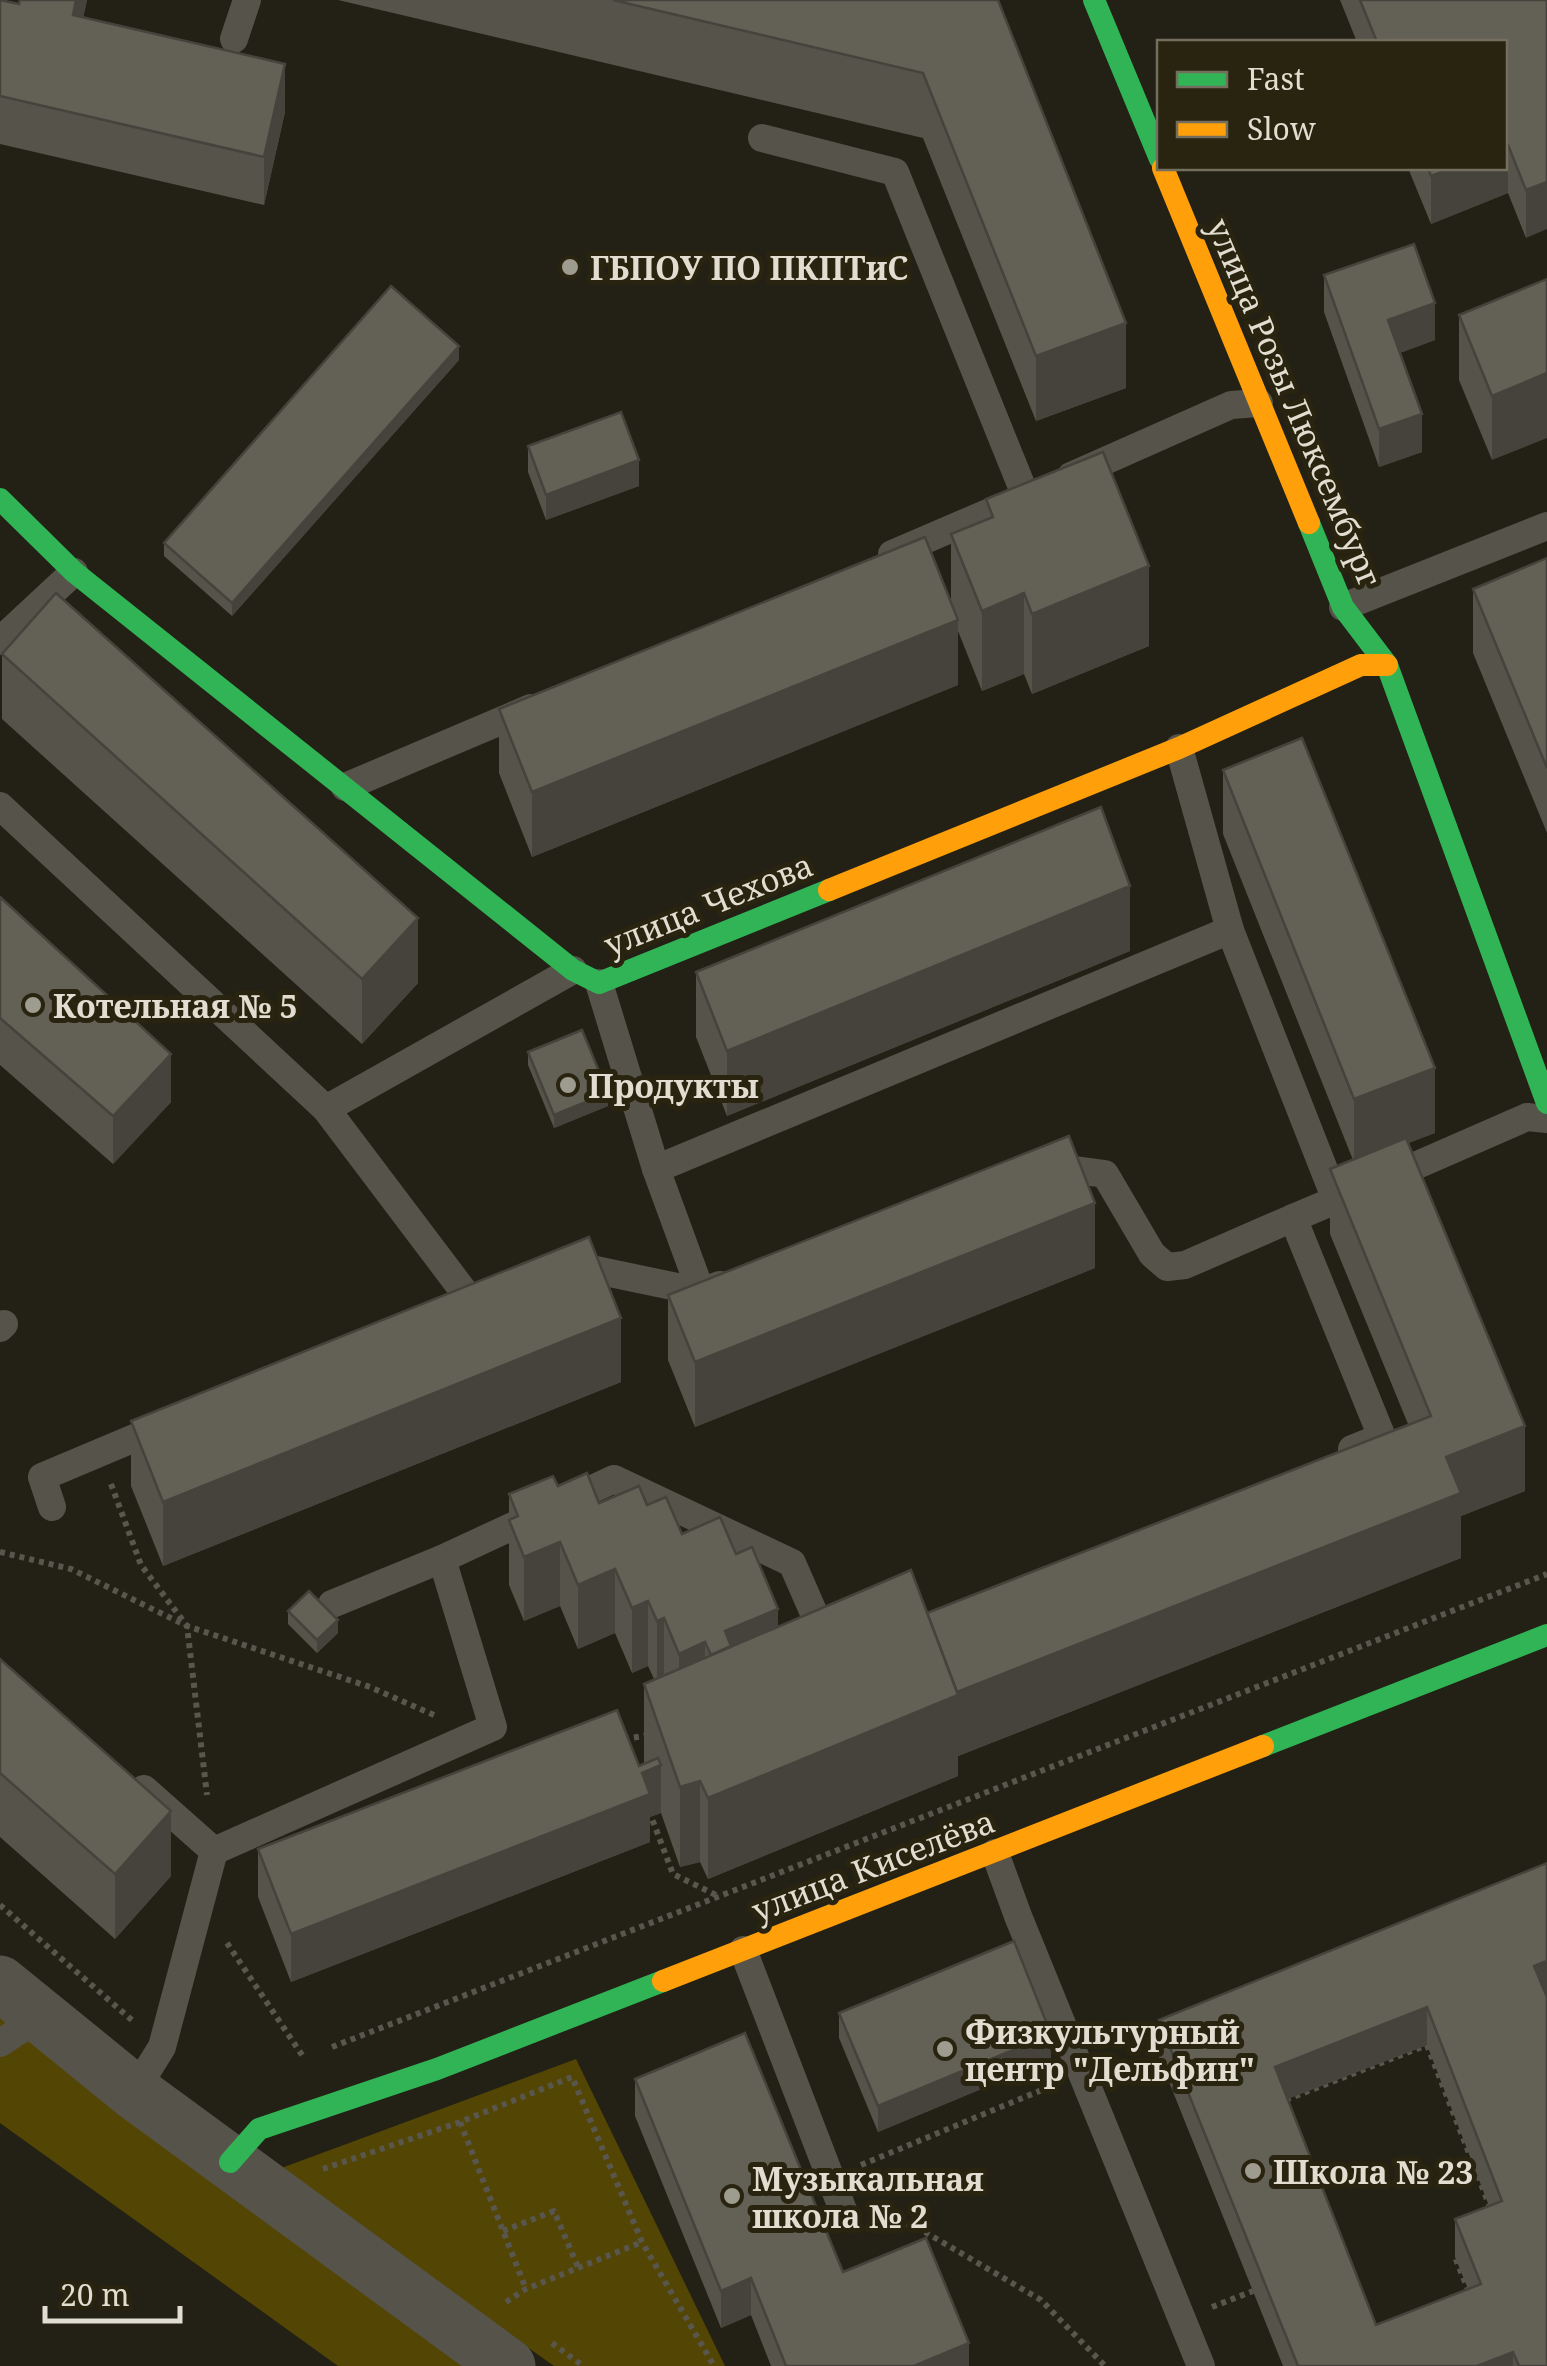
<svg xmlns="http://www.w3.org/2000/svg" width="1547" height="2366" font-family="'Noto Serif',serif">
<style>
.green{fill:#534503}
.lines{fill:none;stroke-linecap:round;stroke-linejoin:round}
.path{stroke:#58564d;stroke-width:6;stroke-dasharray:5 5;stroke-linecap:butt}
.lane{stroke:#56534b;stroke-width:28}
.street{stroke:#56534b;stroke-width:55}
.fast{stroke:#30b455;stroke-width:22}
.slow{stroke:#ff9f0a;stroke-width:22}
.wall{fill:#55534a;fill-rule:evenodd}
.shaded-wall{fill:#45433c}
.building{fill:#636056;stroke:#45433c;stroke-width:2.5;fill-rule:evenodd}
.poi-dot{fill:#9e9c8f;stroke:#29240f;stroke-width:4}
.labels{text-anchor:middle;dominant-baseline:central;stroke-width:10;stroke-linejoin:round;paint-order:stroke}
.poi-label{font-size:32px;font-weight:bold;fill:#e1ded1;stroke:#29240f;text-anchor:start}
.street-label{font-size:32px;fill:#e1ded1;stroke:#29240f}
</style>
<rect width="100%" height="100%" fill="#232015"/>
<!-- green -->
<g class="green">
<path d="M0 2000 480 2366H338L0 2123Z"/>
<path d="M576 2059 725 2366H554L276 2170Z"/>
</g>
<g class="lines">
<!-- path -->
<g class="path">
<path d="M111 1484 141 1565 187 1626 207 1795"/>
<path d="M0 1552 71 1569 187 1626 370 1687 434 1715"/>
<path d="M624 1739 651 1735"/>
<path d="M649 1811 673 1874 718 1896"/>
<path d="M0 1905 134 2022"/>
<path d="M227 1943 304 2058"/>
<path d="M1427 2045 1502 2238 1455 2257 1481 2322 1376 2363 1275 2104Z"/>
<path d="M332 2047 1547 1574"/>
<path d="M460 2122 526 2289"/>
<path d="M861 2165 1049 2087"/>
<path d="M323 2169 460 2122 572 2077 642 2242 714 2366"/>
<path d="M879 2212 925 2232 1041 2300 1105 2366"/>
<path d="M503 2231 554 2211 578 2267"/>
<path d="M506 2302 526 2289 642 2242"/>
<path d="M1212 2307 1253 2291"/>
<path d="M552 2343 583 2366"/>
</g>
<!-- lane -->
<g class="lane">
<path d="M234 39 247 0"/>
<path d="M762 138 895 172 1026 497"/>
<path d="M1071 476 1231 405 1259 403"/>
<path d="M892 554 1018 500"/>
<path d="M1343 607 1547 526"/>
<path d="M0 641 74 572"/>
<path d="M1179 748 1230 930 1336 1200 1293 1218 1382 1437 1352 1449"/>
<path d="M345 787 531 708"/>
<path d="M0 806 326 1109 573 970"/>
<path d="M599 983 656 1169"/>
<path d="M326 1109 468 1297"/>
<path d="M1048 1169 1053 1167 1105 1174 1152 1254 1167 1267 1185 1265 1293 1218"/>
<path d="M1383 1180 1527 1117 1547 1119"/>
<path d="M567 1264 701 1292 720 1285"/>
<path d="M701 1292 656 1169 1230 930"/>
<path d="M0 1328 4 1324"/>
<path d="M52 1507 42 1477 163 1426"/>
<path d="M332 1604 442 1559"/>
<path d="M144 1789 214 1851 493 1727 442 1559 614 1479 792 1563 827 1643"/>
<path d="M995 1853 1018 1916 1201 2366"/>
<path d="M743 1950 846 2218"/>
<path d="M0 2043 41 2016"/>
<path d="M134 2092 162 2047 214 1851"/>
</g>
<!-- street -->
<path class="street" d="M0 1983 134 2092 508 2366"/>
<!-- fast -->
<g class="fast">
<path d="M1094 0 1160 159"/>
<path d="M0 499 74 572 573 970 599 983 829 890"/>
<path d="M1309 523 1343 607 1387 665 1547 1103"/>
<path d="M1263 1746 1547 1635"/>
<path d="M230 2162 259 2129 437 2069 663 1981"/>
</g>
<!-- slow -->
<g class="slow">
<path d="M1163 168 1309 523"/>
<path d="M829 890 1179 748 1361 665H1387"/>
<path d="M663 1981 1263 1746"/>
</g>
</g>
<!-- wall -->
<g class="wall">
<path d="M0 0 19 4 20 0H87L83 18 285 112 264 205 0 144Z"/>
<path d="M338 0H998L1126 388 1036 421 923 138Z"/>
<path d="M1340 0H1547L1526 238 1508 193 1431 224 1408 168H1504V42H1357Z"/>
<path d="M1324 275 1435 340 1400 353 1422 452 1379 467 1324 312Z"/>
<path d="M1547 279 1492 460 1459 380V315Z"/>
<path d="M459 360 232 616 164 556V543Z"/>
<path d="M528 446 639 486 546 520 528 472Z"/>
<path d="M986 499 1149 646 1032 694 1024 674 982 691 958 631V685L532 857 499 773V709L951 602V534L986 519Z"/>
<path d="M1547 558V833L1473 653V589Z"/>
<path d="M2 654 418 983 362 1044 2 719Z"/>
<path d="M1223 770 1435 1133 1408 1143 1525 1491 1461 1516V1558L958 1756V1776L708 1879 700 1862 680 1867 661 1813 650 1817V1842L291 1982 258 1897V1849L644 1764V1684L654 1679 648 1666 632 1673 615 1633 578 1649 560 1606 524 1621 509 1585V1494L558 1486 599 1503 647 1505 682 1534 736 1554 778 1627 927 1613 1408 1424 1330 1234V1169L1353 1160 1223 834Z"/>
<path d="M0 897 171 1102 113 1164 0 1065Z"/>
<path d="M1130 951 727 1116 696 1037V972Z"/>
<path d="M528 1052 608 1106 554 1128 528 1065Z"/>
<path d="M1095 1268 695 1427 668 1360V1295Z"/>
<path d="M621 1382 163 1566 131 1486V1421Z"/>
<path d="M288 1611 338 1633 317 1653 288 1624Z"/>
<path d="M0 1659 171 1876 115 1939 0 1837Z"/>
<path d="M1547 1863V2366H1283L1159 2057V2020ZM1427 2045 1489 2206 1455 2219V2257L1468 2289 1376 2325 1287 2099Z"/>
<path d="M839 2013 1051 2060 878 2132 839 2038Z"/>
<path d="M635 2079 843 2272 969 2366H771L751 2315 721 2328 635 2116Z"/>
</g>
<!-- shaded-wall -->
<g class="shaded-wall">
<path d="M76 0H87L73 63V15Z"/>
<path d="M285 64V112L264 205V157Z"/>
<path d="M1508 145V193L1431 224V176L1453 168H1504V147Z"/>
<path d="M1547 182V229L1526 238V190Z"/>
<path d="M1435 303V340L1388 357V320Z"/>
<path d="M1126 323V388L1036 421V356Z"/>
<path d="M459 346V360L232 616V603Z"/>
<path d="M1547 373V438L1492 460V396Z"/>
<path d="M1422 414V452L1379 467V429Z"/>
<path d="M639 460V486L546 520V495Z"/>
<path d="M1149 566V646L1032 694V614Z"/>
<path d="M1024 593V674L982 691V611Z"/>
<path d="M958 620V685L532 857V792Z"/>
<path d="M1130 886V951L727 1116V1051Z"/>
<path d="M418 918V983L362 1044V979Z"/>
<path d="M171 1054V1102L113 1164V1116Z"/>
<path d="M1435 1068V1133L1354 1164V1099Z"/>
<path d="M608 1093V1106L554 1128V1115Z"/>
<path d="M1095 1203V1268L695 1427V1362Z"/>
<path d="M621 1318V1382L163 1566V1502Z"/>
<path d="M1525 1426V1491L1461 1516V1558L958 1756V1776L708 1879V1798L955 1693 1446 1457Z"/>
<path d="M560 1542V1606L524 1621V1557Z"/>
<path d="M615 1569V1633L578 1649V1585Z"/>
<path d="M648 1601V1666L632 1673V1608Z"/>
<path d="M778 1609V1673L725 1664V1631Z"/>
<path d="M664 1618V1682L657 1686V1621Z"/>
<path d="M338 1620V1633L317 1653V1640Z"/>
<path d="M705 1642V1707L679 1718V1654Z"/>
<path d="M661 1765V1813L650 1817V1842L291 1982V1934Z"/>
<path d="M700 1781V1862L680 1867V1787Z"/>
<path d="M171 1811V1876L115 1939V1874Z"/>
<path d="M1547 1961V1998L1534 1966Z"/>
<path d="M1427 2007V2045L1275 2104V2067Z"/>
<path d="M1051 2034V2060L878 2132V2106Z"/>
<path d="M751 2278V2315L721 2328V2291Z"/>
<path d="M969 2343V2366H914Z"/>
<path d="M1513 2352V2366H1477Z"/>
</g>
<!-- building -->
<g class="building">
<path d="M0 0 19 4 20 0H76L73 15 285 64 264 157 0 96Z"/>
<path d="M613 0H998L1126 323 1036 356 923 73Z"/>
<path d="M1360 0H1547V182L1526 190 1508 145 1504 147V42H1377Z"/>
<path d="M1428 168H1453L1431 176Z"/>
<path d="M1414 244 1435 303 1388 320 1422 414 1379 429 1324 275Z"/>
<path d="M1547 279V373L1492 396 1459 315Z"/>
<path d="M391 286 459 346 232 603 164 543Z"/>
<path d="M621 412 639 460 546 495 528 446Z"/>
<path d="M1103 452 1149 566 1032 614 1024 593 982 611 951 534 993 517 986 499Z"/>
<path d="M925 537 958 620 532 792 499 709Z"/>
<path d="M1547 558V768L1473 589Z"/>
<path d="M56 593 418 918 362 979 2 654Z"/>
<path d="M1302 738 1435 1068 1354 1099 1223 770Z"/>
<path d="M1101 807 1130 886 727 1051 696 972Z"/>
<path d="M0 897 171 1054 113 1116 0 1018Z"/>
<path d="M582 1030 608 1093 554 1115 528 1052Z"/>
<path d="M1069 1136 1095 1203 695 1362 668 1295Z"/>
<path d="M1406 1138 1525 1426 1446 1457 1461 1493 957 1692 927 1613 1431 1416 1330 1169Z"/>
<path d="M589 1237 621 1318 163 1502 131 1421Z"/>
<path d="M587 1473 599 1503 639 1486 647 1505 666 1497 682 1534 720 1517 736 1554 752 1547 778 1609 725 1631 731 1646 711 1655 705 1642 679 1654 664 1618 657 1621 648 1601 632 1608 615 1569 578 1585 560 1542 524 1557 509 1520 518 1516 509 1494 553 1476 558 1486Z"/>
<path d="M911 1570 958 1695 708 1798 700 1781 680 1787 644 1684Z"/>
<path d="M309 1591 338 1620 317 1640 288 1611Z"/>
<path d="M0 1659 171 1811 115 1874 0 1773Z"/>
<path d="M617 1710 639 1766 658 1758 661 1765 642 1773 650 1794 291 1934 258 1849Z"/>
<path d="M1547 1863V1961L1534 1966 1547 1997V2366H1519L1513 2352 1477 2366H1298L1159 2020ZM1427 2007 1502 2201 1455 2219 1481 2284 1376 2325 1275 2067Z"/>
<path d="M1014 1941 1051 2034 878 2106 839 2013Z"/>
<path d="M745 2033 843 2272 926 2238 969 2343 914 2366H786L751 2278 721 2291 635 2079Z"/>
</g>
<!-- markers -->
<g class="poi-dot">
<circle cx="570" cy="267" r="10"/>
<circle cx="33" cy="1005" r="10"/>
<circle cx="568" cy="1085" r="10"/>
<circle cx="945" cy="2049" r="10"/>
<circle cx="1253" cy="2171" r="10"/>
<circle cx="732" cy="2196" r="10"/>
</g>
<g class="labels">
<!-- poi labels -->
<g class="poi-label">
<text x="590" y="267">ГБПОУ ПО ПКПТиС</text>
<text x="53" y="1005">Котельная № 5</text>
<text x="588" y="1085">Продукты</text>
<text x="965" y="2031">Физкультурный<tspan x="965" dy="37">центр "Дельфин"</tspan></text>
<text x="1273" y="2171">Школа № 23</text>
<text x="752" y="2178">Музыкальная<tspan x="752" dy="37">школа № 2</tspan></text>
</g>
<!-- street labels -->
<g class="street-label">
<text transform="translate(1295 402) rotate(67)">улица Розы Люксембург</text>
<text transform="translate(708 904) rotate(-22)">улица Чехова</text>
<text transform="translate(873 1865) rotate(-21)">улица Киселёва</text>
</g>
</g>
<!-- legend -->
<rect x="1157" y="40" width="350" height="130" fill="#29240f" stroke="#736e5d" stroke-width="2.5"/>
<rect x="1177" y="72" width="50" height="15" fill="#30b455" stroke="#736e5d" stroke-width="2.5"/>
<text x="1247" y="90" font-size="30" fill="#e1ded1">Fast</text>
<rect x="1177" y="122" width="50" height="15" fill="#ff9f0a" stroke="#736e5d" stroke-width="2.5"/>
<text x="1247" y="140" font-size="30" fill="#e1ded1">Slow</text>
<!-- scale -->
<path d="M45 2306v15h135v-15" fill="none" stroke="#e1ded1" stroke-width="5"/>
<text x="60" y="2306" font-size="30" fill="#e1ded1" stroke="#29240f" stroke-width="8" paint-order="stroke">20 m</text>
</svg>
